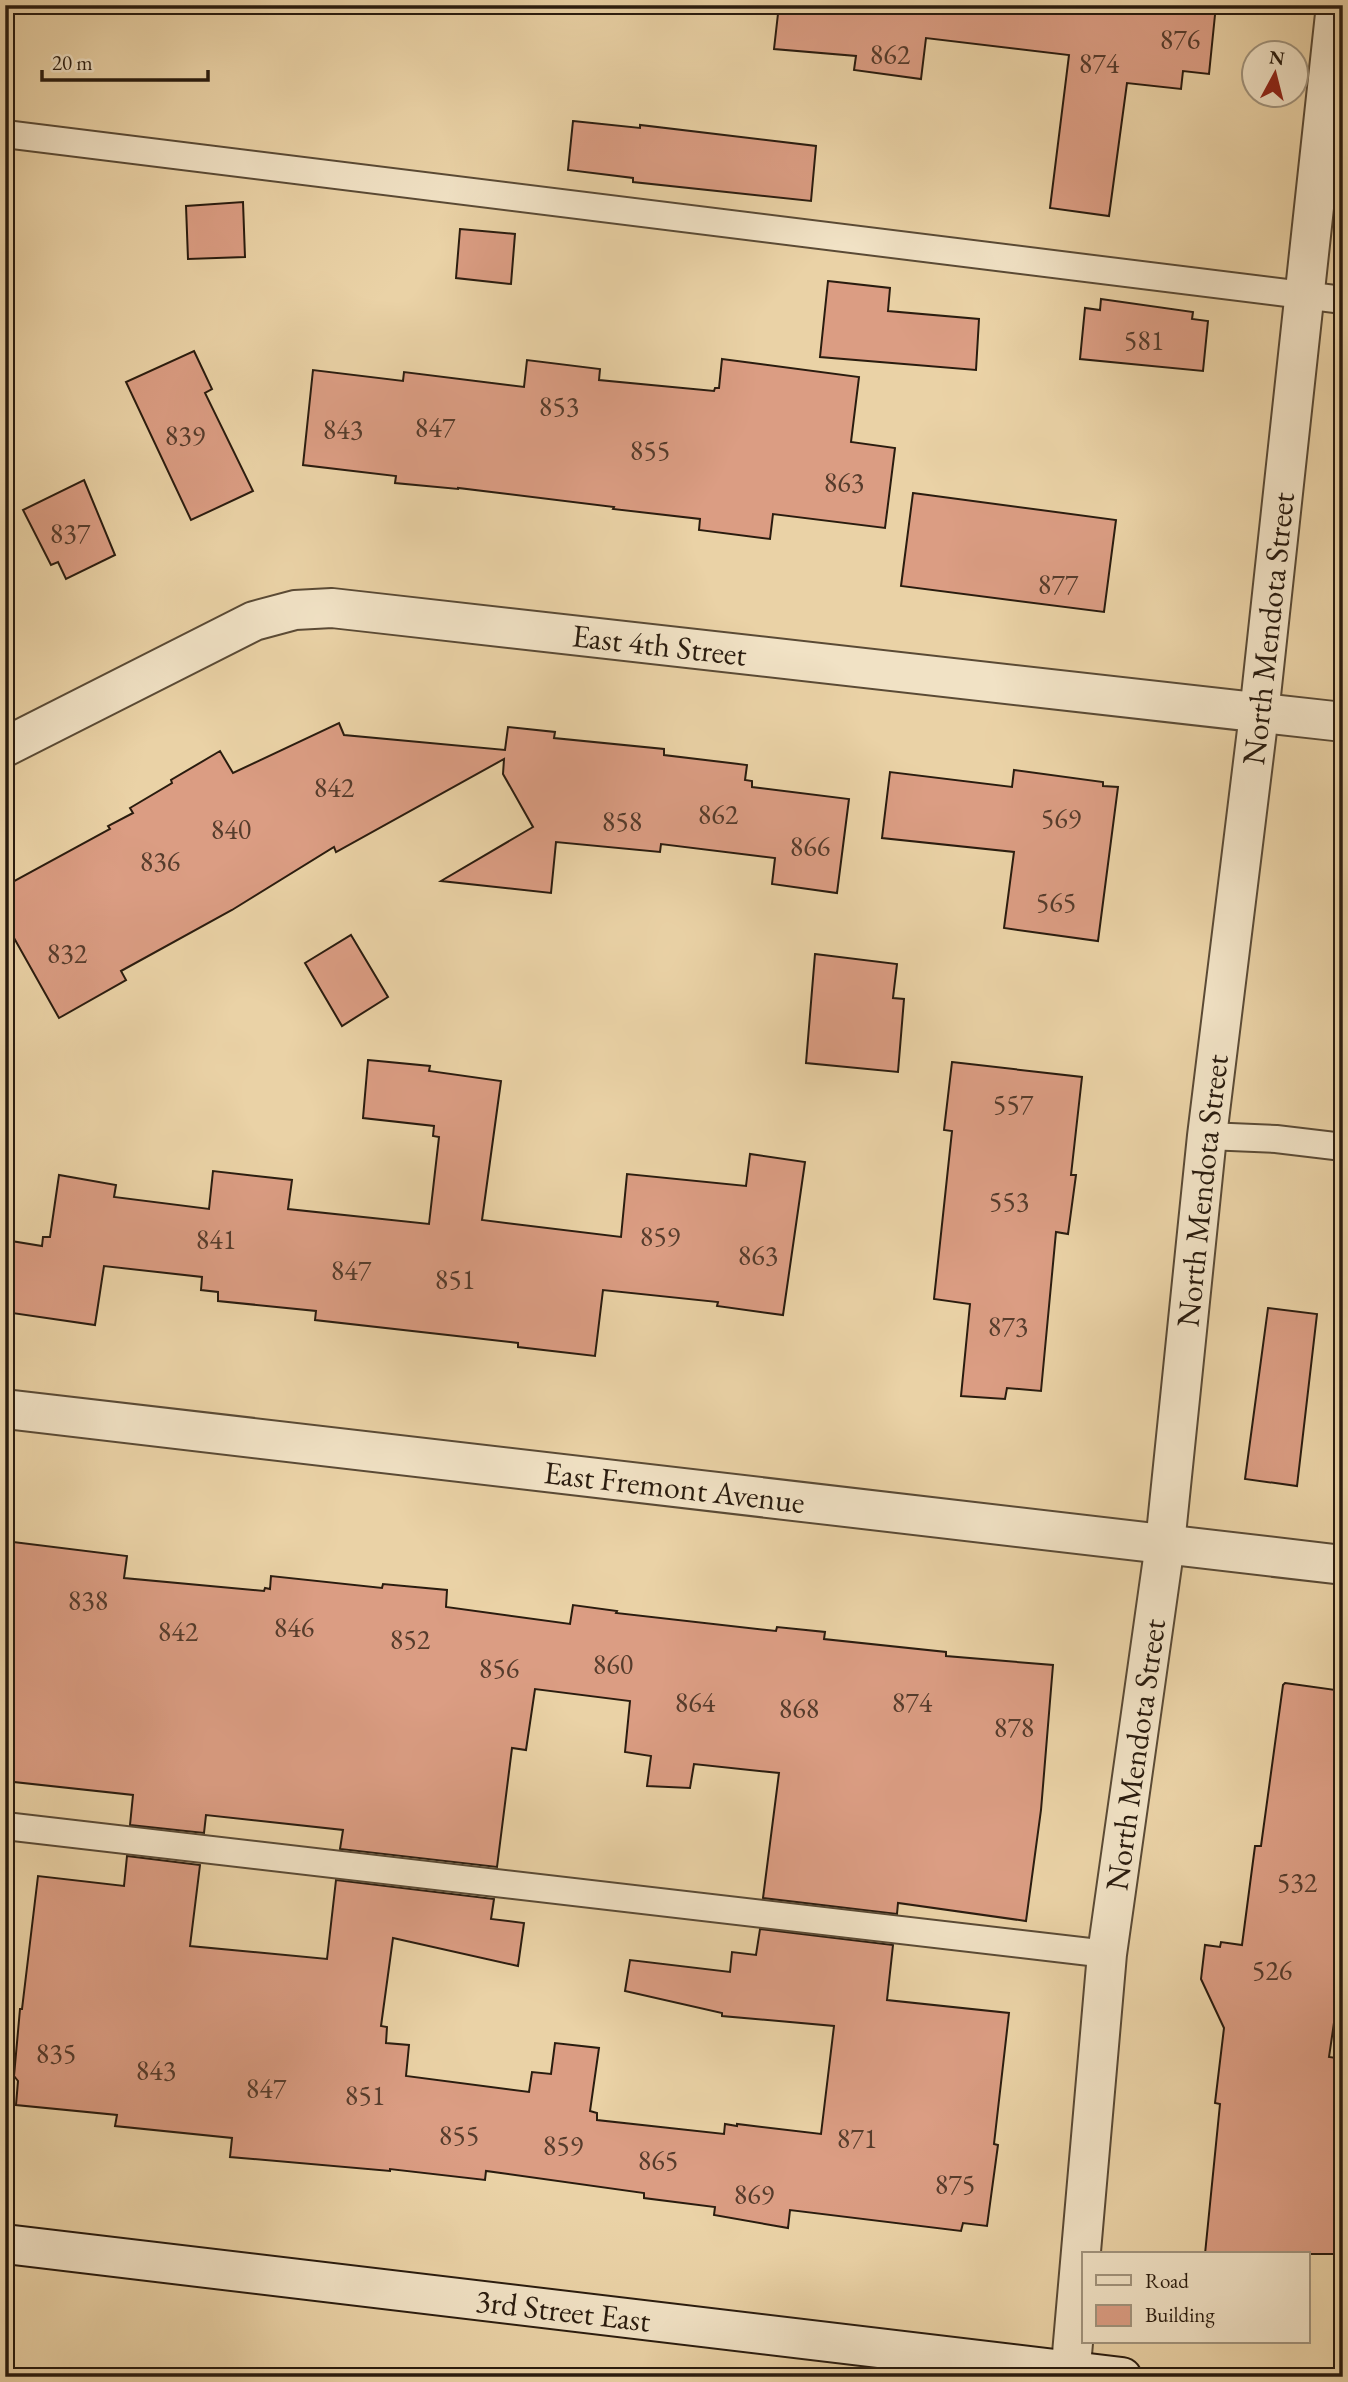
<svg xmlns="http://www.w3.org/2000/svg" width="1348" height="2382" font-family="'EB Garamond',serif">
<style>
.building{fill:#db9d83;stroke:#2a1c0f;stroke-width:2}
.lines{fill:none;stroke-linecap:round;stroke-linejoin:round}
.lane-casing{stroke:#5a4a35;stroke-width:30}
.street-casing{stroke:#5a4a35;stroke-width:42}
.secondary-casing{stroke:#2a1c0f;stroke-width:42}
.lane{stroke:#f1e2c5;stroke-width:26}
.street{stroke:#f1e2c5;stroke-width:38}
.secondary{stroke:#f1e2c5;stroke-width:38}
.labels{text-anchor:middle;dominant-baseline:central;stroke-width:5;stroke-linejoin:round;paint-order:stroke}
.number-label{font-size:28px;fill:#563c2c}
.street-label{font-size:32px;fill:#2a1c0f;stroke:#f1e2c5}
</style>
<rect width="100%" height="100%" fill="#ead2a6"/>
<filter id="stains"><feTurbulence type="fractalNoise" baseFrequency=".00286" numOctaves="4"/><feColorMatrix values="0 0 0 0 .2 0 0 0 0 .09 0 0 0 0 .02 0 0 0 .5 -.17"/></filter>
<radialGradient id="worn" r=".72"><stop offset=".6" stop-color="#630" stop-opacity="0"/><stop offset="1" stop-color="#630" stop-opacity=".3"/></radialGradient>
<!-- building -->
<g class="building">
<path d="M779 5H1216L1209 74 1183 71 1181 89 1127 83 1109 216 1050 208 1069 55 926 38 921 79 854 70 856 56 774 49Z"/>
<path d="M573 121 640 128V125L816 146 811 201 633 182V178L568 170Z"/>
<path d="M243 202 245 257 188 259 186 206Z"/>
<path d="M460 229 515 234 511 284 456 278Z"/>
<path d="M828 281 890 288 888 311 979 319 976 370 820 357Z"/>
<path d="M1101 299 1193 312 1192 319 1208 321 1203 371 1080 359 1085 308 1100 310Z"/>
<path d="M194 351 212 389 205 393 253 491 191 520 126 382Z"/>
<path d="M722 359 859 377 851 442 895 448 885 528 773 514 770 539 699 530 700 519 613 509 614 507 458 488V489L395 483 396 476 303 465 313 370 403 381 404 372 524 387 527 360 600 369 599 380 714 391 715 388H719Z"/>
<path d="M84 480 115 555 66 579 58 562 51 565 23 510Z"/>
<path d="M913 493 1116 520 1104 612 901 586Z"/>
<path d="M339 723 344 735 505 750 508 727 555 732 554 738 664 749V755L747 765 745 780 752 781V787L849 799 837 893 772 884 775 858 661 844 660 852 556 842 551 893 441 881 533 827 503 774 504 759 336 852 334 847 232 910 121 971 126 980 59 1018 5 922V886L110 829 108 826 133 813 130 808 172 783 171 780 220 751 233 773Z"/>
<path d="M1014 770 1103 782V786L1118 787 1098 941 1004 928 1014 852 882 838 890 772 1012 787Z"/>
<path d="M351 935 388 997 342 1026 305 963Z"/>
<path d="M815 954 897 964 893 998 904 999 898 1072 806 1063Z"/>
<path d="M368 1060 430 1066 429 1071 501 1081 482 1220 621 1237 627 1174 746 1186 750 1154 805 1162 783 1315 717 1306 718 1302 603 1290 595 1356 518 1347V1343L315 1320 316 1311 218 1301V1292L201 1290 202 1277 104 1266 95 1325 5 1312V1240L42 1246 43 1237H50L59 1175 116 1185 114 1197 209 1209 213 1171 292 1180 288 1209 429 1224 439 1137 433 1136 434 1126 363 1118Z"/>
<path d="M952 1062 1082 1077 1071 1175H1076L1068 1234 1056 1232 1041 1391 1007 1388 1005 1399 961 1396 970 1304 934 1299 952 1131 944 1130Z"/>
<path d="M1268 1308 1317 1314 1297 1486 1245 1479Z"/>
<path d="M5 1541 127 1556 124 1578 264 1591 265 1588 270 1589 271 1576 382 1588 383 1584 447 1590 446 1607 570 1624 573 1605 617 1611 616 1613 776 1631 777 1627 825 1632 824 1639 946 1652V1656L1053 1665 1041 1810 1026 1921 898 1903 897 1914 763 1898 779 1773 694 1764 690 1788 647 1786 651 1756 625 1752 630 1701 535 1689 526 1750 512 1748 497 1867 340 1849 343 1830 206 1815 204 1833 130 1825 133 1795 5 1781Z"/>
<path d="M1285 1683 1343 1691V1961L1329 2057 1343 2059V2254H1205L1220 2104 1215 2103 1224 2028 1201 1979 1205 1945 1220 1947 1221 1942 1242 1945 1255 1846H1261L1283 1685Z"/>
<path d="M127 1856 200 1865 190 1946 327 1959 336 1880 494 1899 491 1919 524 1923 518 1966 393 1938 381 2026 387 2027 386 2043 409 2045 406 2076 529 2092 532 2072 551 2074 555 2043 599 2048 590 2111 597 2113V2120L724 2134 725 2124 737 2126V2124L821 2134 834 2026 722 2016V2013L625 1991 630 1960 730 1972 732 1952 756 1955 760 1929 893 1945 887 2000 1009 2013 994 2144 998 2145 987 2226 963 2223 961 2231 790 2210 788 2228 714 2215 715 2207 644 2198V2193L486 2171 485 2180 390 2169V2171L230 2157 232 2138 115 2126 117 2115 16 2105 18 2081 14 2076 20 2009H22L38 1876 124 1886Z"/>
</g>
<g class="lines">
<defs>
<g id="lane">
<path d="M5 134 1343 300"/>
<path d="M1207 1136 1276 1139 1343 1147"/>
<path d="M5 1826 1107 1954"/>
</g>
<g id="street">
<path id="s1" d="M5 747 254 621 295 610 332 608 1343 722"/>
<path id="s2" d="M5 1409 1343 1565"/>
<path id="s3" d="M1070 2377 1107 1954 1165 1544 1207 1136 1259 714 1336 5"/>
</g>
<g id="secondary">
<path id="s4" d="M5 2244 1122 2377"/>
</g>
</defs>
<!-- lane casing -->
<use href="#lane" class="lane-casing"/>
<!-- street casing -->
<use href="#street" class="street-casing"/>
<!-- secondary casing -->
<use href="#secondary" class="secondary-casing"/>
<!-- lane -->
<use href="#lane" class="lane"/>
<!-- street -->
<use href="#street" class="street"/>
<!-- secondary -->
<use href="#secondary" class="secondary"/>
</g>
<g class="labels">
<!-- number labels -->
<g class="number-label">
<text x="1180" y="39">876</text>
<text x="890" y="54">862</text>
<text x="1099" y="63">874</text>
<text x="1144" y="340">581</text>
<text x="559" y="406">853</text>
<text x="435" y="427">847</text>
<text x="343" y="429">843</text>
<text x="185" y="435">839</text>
<text x="650" y="450">855</text>
<text x="844" y="482">863</text>
<text x="70" y="533">837</text>
<text x="1058" y="584">877</text>
<text x="334" y="787">842</text>
<text x="718" y="814">862</text>
<text x="1061" y="818">569</text>
<text x="622" y="821">858</text>
<text x="231" y="829">840</text>
<text x="810" y="846">866</text>
<text x="160" y="861">836</text>
<text x="1056" y="902">565</text>
<text x="67" y="953">832</text>
<text x="1013" y="1104">557</text>
<text x="1009" y="1201">553</text>
<text x="660" y="1236">859</text>
<text x="216" y="1239">841</text>
<text x="758" y="1255">863</text>
<text x="351" y="1270">847</text>
<text x="455" y="1279">851</text>
<text x="1008" y="1326">873</text>
<text x="88" y="1600">838</text>
<text x="294" y="1627">846</text>
<text x="178" y="1631">842</text>
<text x="410" y="1639">852</text>
<text x="613" y="1664">860</text>
<text x="499" y="1668">856</text>
<text x="695" y="1702">864</text>
<text x="912" y="1702">874</text>
<text x="799" y="1708">868</text>
<text x="1014" y="1727">878</text>
<text x="1297" y="1882">532</text>
<text x="1272" y="1970">526</text>
<text x="56" y="2053">835</text>
<text x="156" y="2070">843</text>
<text x="266" y="2088">847</text>
<text x="365" y="2095">851</text>
<text x="459" y="2135">855</text>
<text x="857" y="2138">871</text>
<text x="563" y="2145">859</text>
<text x="658" y="2160">865</text>
<text x="955" y="2184">875</text>
<text x="754" y="2194">869</text>
</g>
<!-- street labels -->
<g class="street-label">
<text stroke="none"><textPath href="#s3" startOffset="1760">North Mendota Street</textPath></text>
<text stroke="none"><textPath href="#s1" startOffset="688">East 4th Street</textPath></text>
<text stroke="none"><textPath href="#s3" startOffset="1194">North Mendota Street</textPath></text>
<text stroke="none"><textPath href="#s2" startOffset="674">East Fremont Avenue</textPath></text>
<text stroke="none"><textPath href="#s3" startOffset="626">North Mendota Street</textPath></text>
<text stroke="none"><textPath href="#s4" startOffset="562">3rd Street East</textPath></text>
</g>
</g>
<!-- margin -->
<rect width="1348" height="2382" fill="none" stroke="#ead2a6" stroke-width="28"/>
<rect x="7" y="7" width="1334" height="2368" fill="none" stroke="#2a1c0f" stroke-width="3.5"/>
<rect x="14" y="14" width="1320" height="2354" fill="none" stroke="#2a1c0f" stroke-width="2"/>
<!-- legend -->
<rect x="1082" y="2252" width="228" height="91" fill="#f1e2c5" stroke="#a1937c" stroke-width="2"/>
<rect x="1096" y="2275" width="35" height="10" fill="#f1e2c5" stroke="#a1937c" stroke-width="2"/>
<text x="1145" y="2288" font-size="21" fill="#2a1c0f">Road</text>
<rect x="1096" y="2305" width="35" height="21" fill="#db9d83" stroke="#a1937c" stroke-width="2"/>
<text x="1145" y="2322" font-size="21" fill="#2a1c0f">Building</text>
<!-- north arrow -->
<g transform="translate(1275 74) rotate(7)"><circle r="33" fill="#f1e2c5" stroke="#a1937c" stroke-width="2"/>
<path d="M0-5L12 26L0 18L-12 26Z" fill="#8f2418"/>
<text y="-10" font-size="19" font-weight="bold" text-anchor="middle" fill="#2a1c0f">N</text>
</g>
<!-- scale -->
<path d="M42 70v10h166v-10" fill="none" stroke="#2a1c0f" stroke-width="3.5"/>
<text x="52" y="70" font-size="21" fill="#2a1c0f" stroke="#f1e2c5" stroke-width="5" paint-order="stroke">20 m</text>
<rect width="100%" height="100%" filter="url(#stains)"/>
<rect width="100%" height="100%" fill="url(#worn)"/>
</svg>
